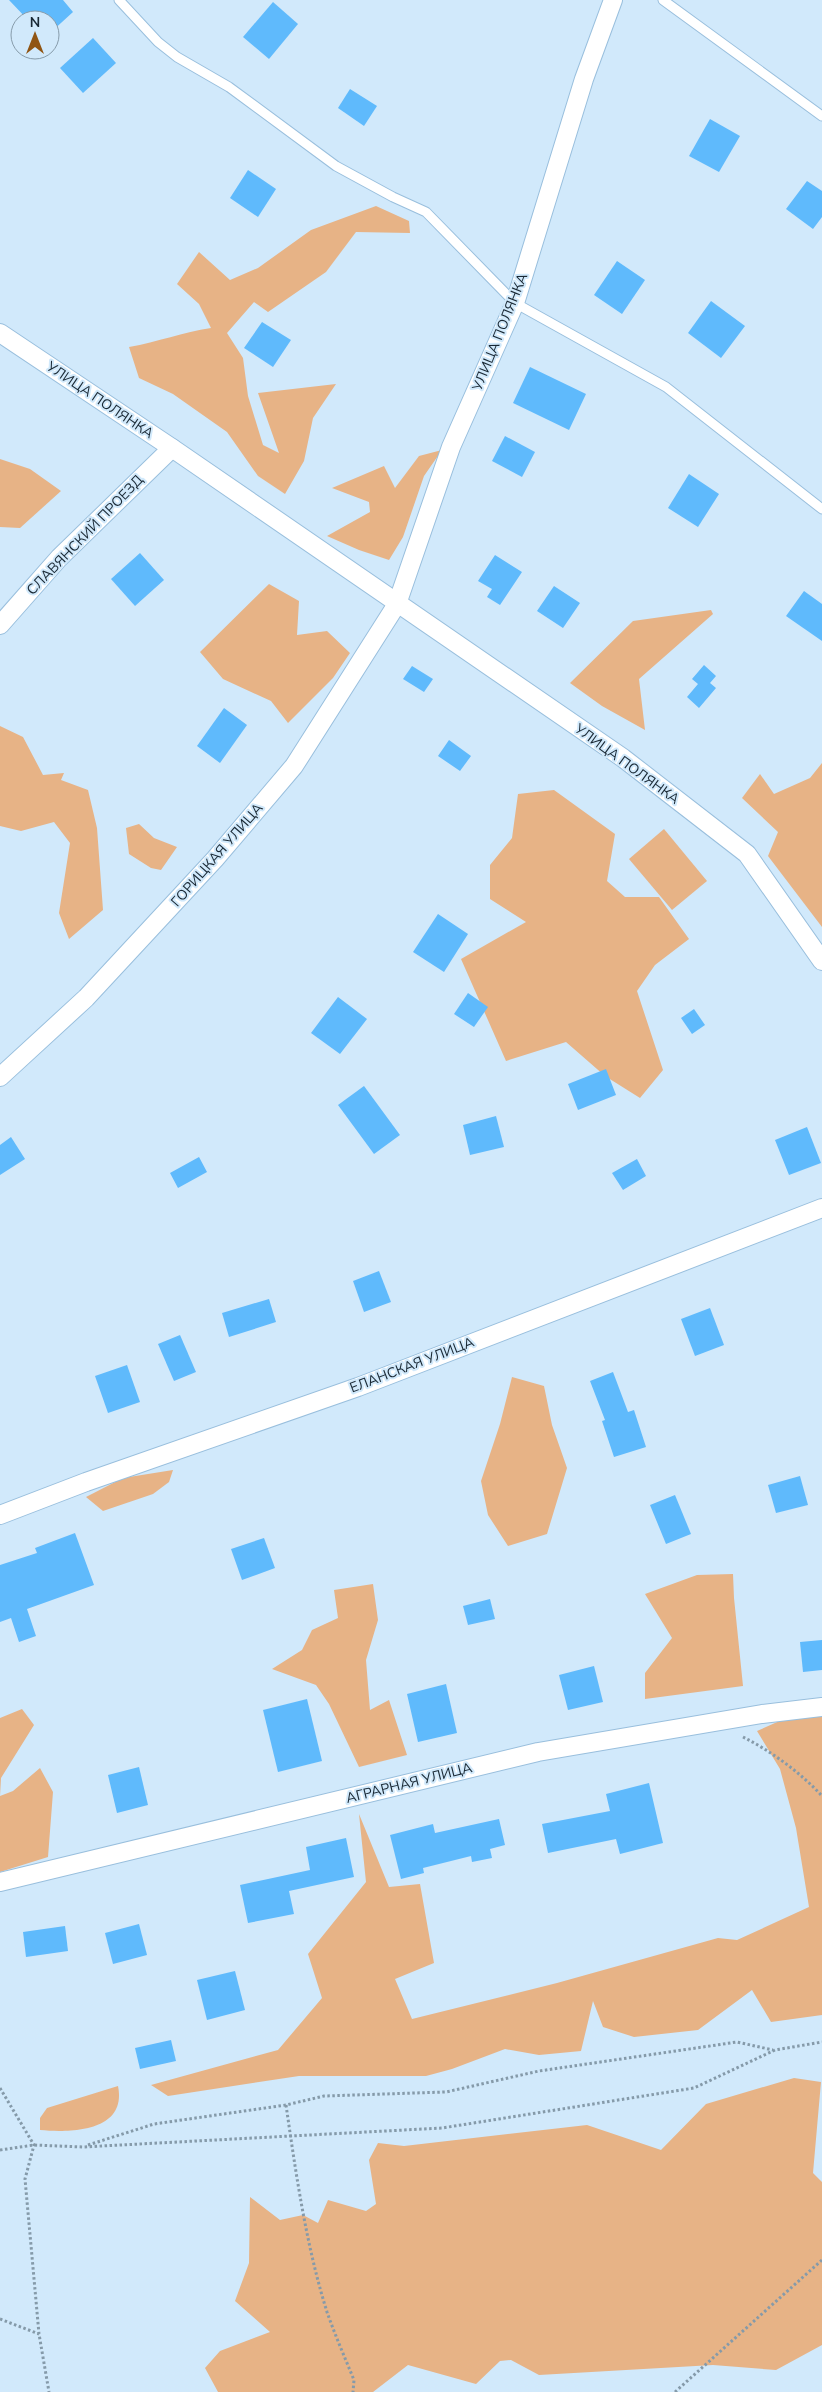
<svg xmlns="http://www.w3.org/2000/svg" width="822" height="2392" font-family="'Nunito Sans',sans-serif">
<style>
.green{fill:#e7b386}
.building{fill:#5fbafc}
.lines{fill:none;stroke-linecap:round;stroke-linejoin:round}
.lane-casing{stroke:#99bfdd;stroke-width:11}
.street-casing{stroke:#99bfdd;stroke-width:20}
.path{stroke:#859aa9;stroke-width:3;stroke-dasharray:2.5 2.5;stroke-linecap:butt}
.lane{stroke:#fff;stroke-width:9}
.street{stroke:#fff;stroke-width:18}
.labels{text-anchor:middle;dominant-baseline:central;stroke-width:4;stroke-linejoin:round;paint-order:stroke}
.street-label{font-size:14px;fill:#192834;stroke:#d1e9fb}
</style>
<rect width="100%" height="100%" fill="#d1e9fb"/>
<!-- green -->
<g class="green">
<path d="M376 206 409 221 410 233 356 232 326 272 268 312 254 302 227 333 243 358 248 396 263 445 279 453 258 393 336 384 313 418 304 461 285 494 258 476 227 432 173 394 139 378 129 347C158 342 183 332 211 328L199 304 177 284 199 252 230 280 258 268 311 230Z"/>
<path d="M442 450 424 476 403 537 389 560 359 550 327 536 370 512 369 502 332 488 384 466 395 488 419 456Z"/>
<path d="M0 459 30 469 61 491 20 528 0 527Z"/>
<path d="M269 584 299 601 297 635 327 631 350 653 333 678 288 723 271 701 223 679 200 652Z"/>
<path d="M711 610 713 614 639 679 645 730 602 706 570 683 633 621Z"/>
<path d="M0 726 23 737 43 775 64 773 61 780 88 790 97 828 103 910 69 939 59 913 70 843 54 822 21 831 0 826Z"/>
<path d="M822 763V927L768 856 778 832 742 798 760 774 774 794 810 778Z"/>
<path d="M554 790 615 834 607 881 625 897H659L689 939 655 965 637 991 663 1070 640 1098 605 1076 566 1042 506 1061 461 959 526 922 490 899V865L512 838 518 794Z"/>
<path d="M139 824 154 838 177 847 161 870 151 868 129 854 126 828Z"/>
<path d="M664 829 707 881 672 910 629 859Z"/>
<path d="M512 1377 544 1386 552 1425 567 1468 547 1534 508 1546 488 1515 481 1481 500 1424Z"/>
<path d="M173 1470 169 1482 153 1494 103 1511 86 1497 123 1478Z"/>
<path d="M733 1574 734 1598 743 1686 645 1699V1673L672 1638 645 1594 697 1575Z"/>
<path d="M373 1584 378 1620 366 1660 370 1710 389 1700 407 1755 359 1767 329 1704 316 1685 272 1669 302 1650 312 1630 338 1618 334 1590Z"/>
<path d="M22 1709 34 1725 1 1778 0 1796 13 1791 40 1768 53 1792 48 1857 0 1872V1718Z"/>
<path d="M793 1715 822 1717V2015L771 2022 752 1990 698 2030 634 2037 603 2027 593 2001 581 2051 539 2055 505 2049 452 2069 426 2076H299L168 2096 151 2085 278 2050 322 1998 308 1954 366 1882 359 1814 389 1887 420 1884 434 1963 395 1979 412 2019 557 1983 718 1938 737 1940 809 1907 796 1828 780 1769 757 1731Z"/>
<path d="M794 2078 821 2082 813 2173 822 2182V2345L776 2370 713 2365 539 2375 511 2360 500 2361 476 2384 408 2365 373 2392H218L205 2368 220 2351 270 2332 235 2301 249 2263 250 2197 280 2220 303 2215 318 2223 328 2200 366 2211 376 2204 369 2160 378 2143 404 2146 587 2125 661 2150 706 2104Z"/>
<path d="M118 2086C127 2131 73 2133 40 2130V2118L47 2108Z"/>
</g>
<!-- building -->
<g class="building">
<path d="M9 0H63L73 12 50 33V20H28Z"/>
<path d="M273 2 298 24 269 59 243 37Z"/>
<path d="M93 38 116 63 83 93 60 68Z"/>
<path d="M350 89 377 106 364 126 338 108Z"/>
<path d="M710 119 740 136 719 172 689 156Z"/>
<path d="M248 170 276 189 258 217 230 198Z"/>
<path d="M807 181 822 191V217L813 229 786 209Z"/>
<path d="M617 261 645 280 622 314 594 295Z"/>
<path d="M711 301 745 326 721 358 688 333Z"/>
<path d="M262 322 291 340 273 367 244 348Z"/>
<path d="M530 367 586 394 569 430 513 403Z"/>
<path d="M505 436 535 452 522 477 492 461Z"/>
<path d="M689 474 719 494 698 527 668 508Z"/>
<path d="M140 553 164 580 135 606 111 579Z"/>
<path d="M495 555 522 572 500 605 487 597 492 589 478 581Z"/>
<path d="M554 586 580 603 563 628 537 611Z"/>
<path d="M804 591 822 604V641L786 616Z"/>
<path d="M704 665 716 676 710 683 716 688 699 708 687 697 698 684 692 679Z"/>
<path d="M412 666 433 679 424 692 403 679Z"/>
<path d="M224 708 247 725 220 763 197 746Z"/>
<path d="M449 740 471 756 460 771 438 756Z"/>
<path d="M438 914 468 934 444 972 413 952Z"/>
<path d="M468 993 488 1007 474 1027 454 1014Z"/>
<path d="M338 997 367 1019 340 1054 311 1033Z"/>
<path d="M694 1009 705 1025 692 1034 681 1018Z"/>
<path d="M606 1069 616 1095 578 1110 568 1084Z"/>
<path d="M364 1086 400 1135 374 1154 338 1105Z"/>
<path d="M496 1116 504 1147 470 1155 463 1125Z"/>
<path d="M807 1127 821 1163 789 1175 775 1140Z"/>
<path d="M11 1137 25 1159 0 1175V1145Z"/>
<path d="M199 1157 207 1172 178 1188 170 1173Z"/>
<path d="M637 1159 646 1176 623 1190 612 1173Z"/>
<path d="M379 1271 391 1302 364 1312 353 1281Z"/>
<path d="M269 1299 276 1322 229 1337 222 1313Z"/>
<path d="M710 1308 724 1345 695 1356 681 1319Z"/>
<path d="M180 1335 196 1372 174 1381 158 1344Z"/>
<path d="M127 1365 140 1402 108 1413 95 1376Z"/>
<path d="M613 1372 628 1412 634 1410 646 1447 614 1457 602 1421 605 1420 590 1381Z"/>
<path d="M800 1476 808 1505 776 1513 768 1485Z"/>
<path d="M675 1495 691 1534 666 1544 650 1505Z"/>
<path d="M75 1533 94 1585 27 1609 36 1636 19 1642 11 1618 0 1622V1565L37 1553 35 1548Z"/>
<path d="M264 1538 275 1568 242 1580 231 1549Z"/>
<path d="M490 1599 495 1619 468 1625 463 1606Z"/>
<path d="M822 1640V1670L803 1672 800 1642Z"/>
<path d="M594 1666 603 1702 568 1710 559 1675Z"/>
<path d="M446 1684 457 1733 418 1742 407 1694Z"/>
<path d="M307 1699 322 1761 278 1772 263 1710Z"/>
<path d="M139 1767 148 1805 117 1813 108 1775Z"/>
<path d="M649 1783 663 1843 620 1854 616 1839 548 1853 542 1824 610 1811 606 1794Z"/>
<path d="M499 1819 505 1845 490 1849 492 1858 472 1862 471 1856 423 1868 424 1873 401 1879 390 1835 433 1824 435 1833Z"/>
<path d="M346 1838 354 1877 289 1891 294 1914 248 1923 240 1885 310 1870 306 1847Z"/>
<path d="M139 1924 147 1955 113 1964 105 1933Z"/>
<path d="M65 1926 68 1951 26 1957 23 1932Z"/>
<path d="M235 1971 245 2010 207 2020 197 1980Z"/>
<path d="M171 2040 176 2061 140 2069 135 2048Z"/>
</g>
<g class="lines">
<defs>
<g id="lane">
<path d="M119 0 158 42 177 57 229 87 336 166 393 197 426 212 515 303 666 387 822 509"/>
<path d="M663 0 822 116"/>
</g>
<g id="street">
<path d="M0 333 172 448 623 758 747 854 822 961"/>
<path d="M0 625 59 558 172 448"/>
<path d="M0 1077 86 998 215 859 294 766 397 604 451 447 515 303 584 79 613 0"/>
<path d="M0 1515 86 1482 358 1387 822 1208"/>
<path d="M0 1882 538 1752 762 1714 822 1707"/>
</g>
</defs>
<!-- lane casing -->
<use href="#lane" class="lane-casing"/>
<!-- street casing -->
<use href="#street" class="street-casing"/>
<!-- path -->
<g class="path">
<path d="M743 1737C771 1751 801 1773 822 1796"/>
<path d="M0 2088 34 2145 25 2179 39 2334 49 2392"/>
<path d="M286 2105C296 2174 306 2245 327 2312 335 2335 345 2358 354 2380L353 2392"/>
<path d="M88 2145 154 2124 286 2105 324 2096 446 2092 539 2071 737 2042 773 2050"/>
<path d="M0 2150 34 2145 83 2147 442 2128 694 2088 775 2050 822 2042"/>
<path d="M0 2319 39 2334"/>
<path d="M675 2392 822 2260"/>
</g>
<!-- lane -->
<use href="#lane" class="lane"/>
<!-- street -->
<use href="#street" class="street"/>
</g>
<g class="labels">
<!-- street labels -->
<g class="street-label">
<text transform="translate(500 332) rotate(-68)">УЛИЦА ПОЛЯНКА</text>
<text transform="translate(100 400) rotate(34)">УЛИЦА ПОЛЯНКА</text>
<text transform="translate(85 535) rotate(-46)">СЛАВЯНСКИЙ ПРОЕЗД</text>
<text transform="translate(627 764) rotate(36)">УЛИЦА ПОЛЯНКА</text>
<text transform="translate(217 855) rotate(-49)">ГОРИЦКАЯ УЛИЦА</text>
<text transform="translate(412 1365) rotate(-21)">ЕЛАНСКАЯ УЛИЦА</text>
<text transform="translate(409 1783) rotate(-14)">АГРАРНАЯ УЛИЦА</text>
</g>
</g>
<!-- north arrow -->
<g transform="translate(35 35)"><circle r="24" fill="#d1e9fb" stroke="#879cab"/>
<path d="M0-4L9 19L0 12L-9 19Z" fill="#905513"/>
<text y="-8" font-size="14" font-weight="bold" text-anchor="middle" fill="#192834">N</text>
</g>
</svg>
